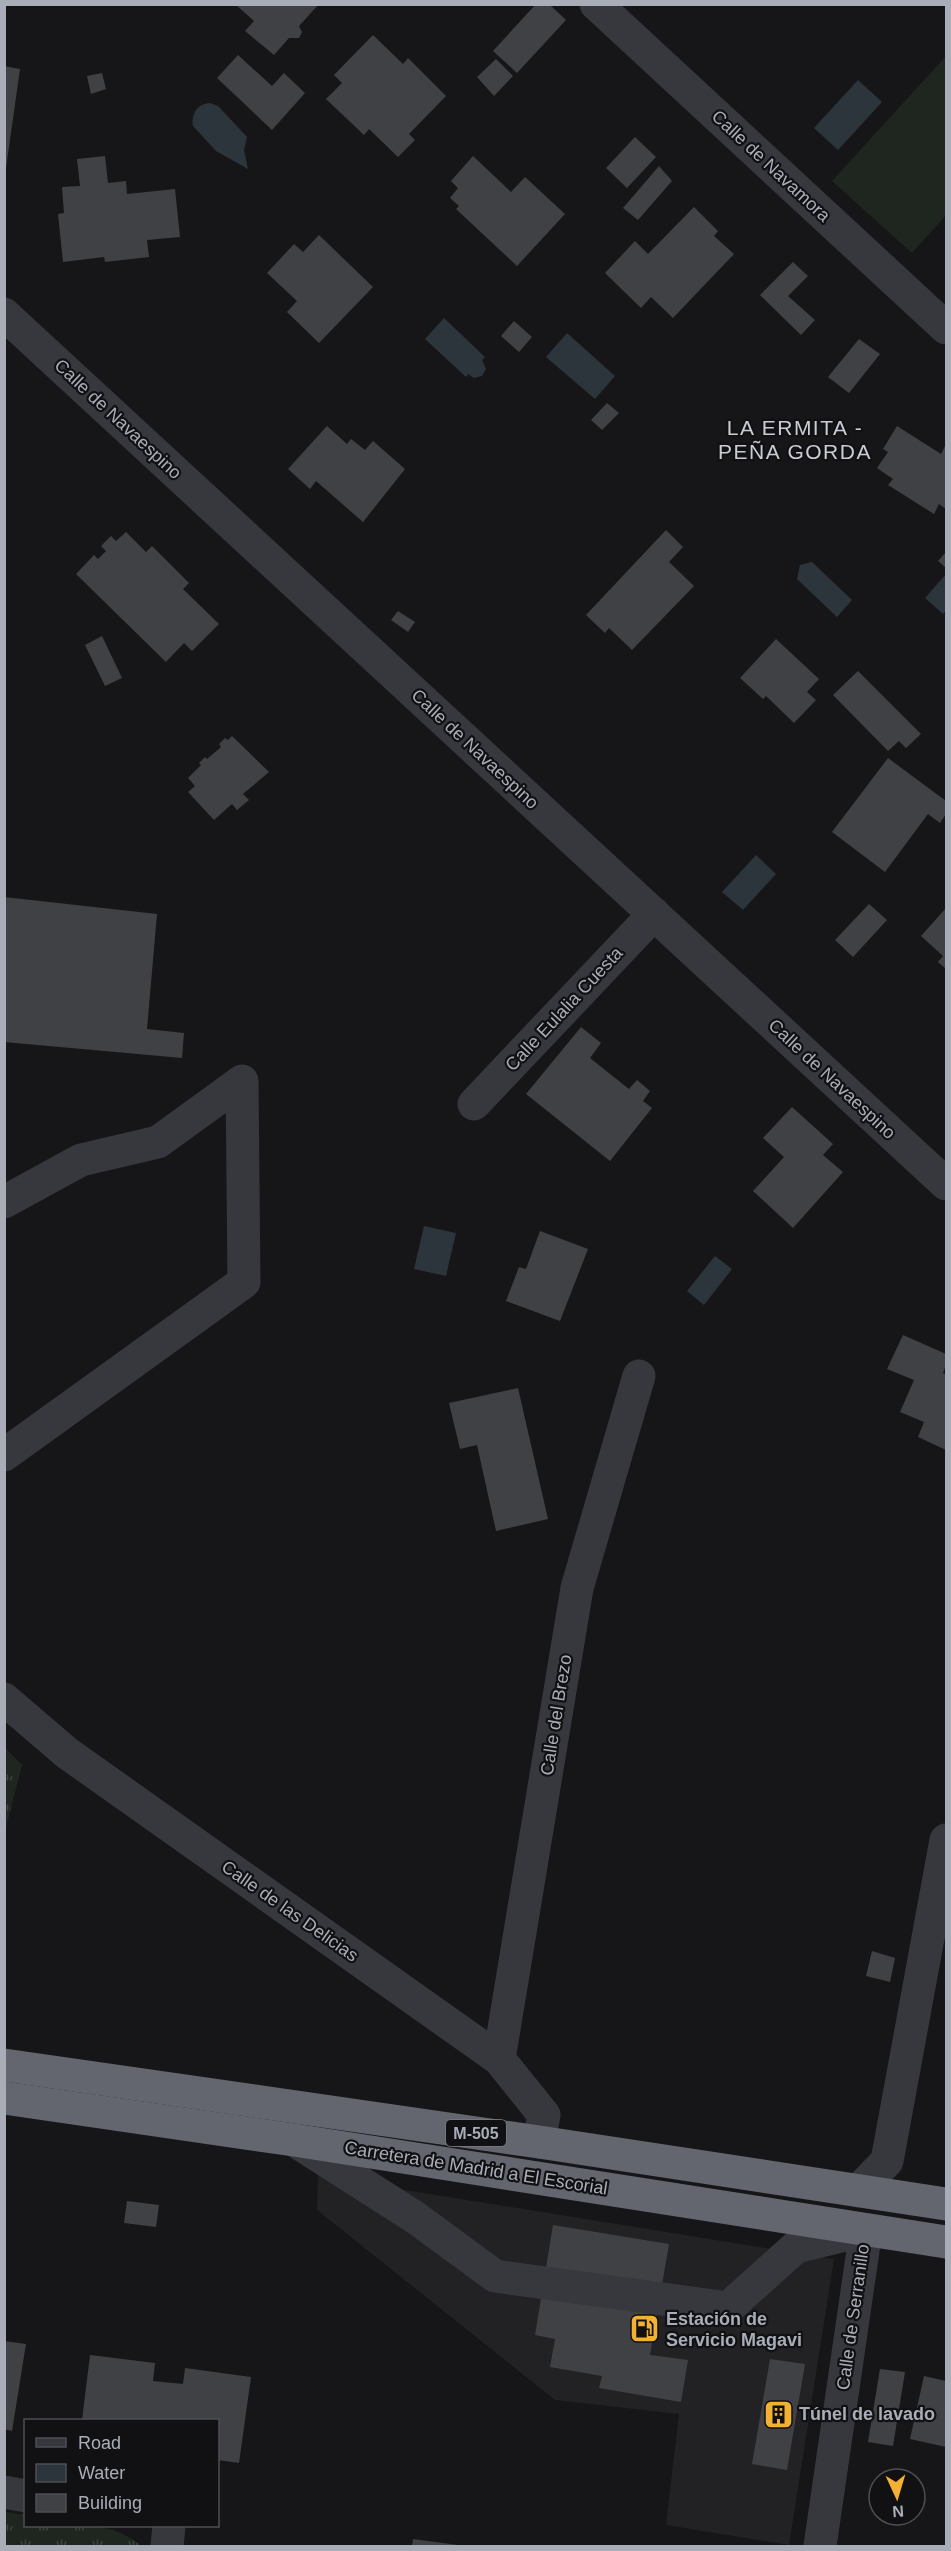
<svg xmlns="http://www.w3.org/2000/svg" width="951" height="2551" font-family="Arial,sans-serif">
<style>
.built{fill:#222225}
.grass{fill:url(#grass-tufts)}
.garden{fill:#1e261f}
.water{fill:#2c353c}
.building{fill:#404145}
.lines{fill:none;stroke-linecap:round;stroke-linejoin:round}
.minor{stroke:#37383d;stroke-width:33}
.highway{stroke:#63666e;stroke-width:33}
.labels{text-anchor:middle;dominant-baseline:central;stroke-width:4.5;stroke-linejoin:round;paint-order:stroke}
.shield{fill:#111113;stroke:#7b7e86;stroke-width:1.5}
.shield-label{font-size:16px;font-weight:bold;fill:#a8adb8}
.street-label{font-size:18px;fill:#a8adb8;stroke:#111113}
.poi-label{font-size:18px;font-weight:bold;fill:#a8adb8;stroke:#111113;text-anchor:start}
.quarter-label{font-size:21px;letter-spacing:1.5px;fill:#c9ccd4;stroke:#111113}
</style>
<defs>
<pattern id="grass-tufts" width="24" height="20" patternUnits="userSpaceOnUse" patternTransform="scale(1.5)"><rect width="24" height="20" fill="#1e261f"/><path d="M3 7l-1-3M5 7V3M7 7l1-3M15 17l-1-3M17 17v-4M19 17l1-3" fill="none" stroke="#3c433d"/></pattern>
</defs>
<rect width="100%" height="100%" fill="#161618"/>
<!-- built -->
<path class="built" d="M318 2176 834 2259 789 2545 666 2525 679 2414 555 2400 317 2210Z"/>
<!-- grass -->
<g class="grass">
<path d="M5 1748 22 1765 5 1831Z"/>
<path d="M4 2512 25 2515 26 2526C65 2526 110 2518 141 2546H5Z"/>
</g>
<!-- garden -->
<path class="garden" d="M946 56V215L912 253 832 181Z"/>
<!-- water -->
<g class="water">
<path d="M858 80 882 102 838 150 814 128Z"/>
<path d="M210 103 218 106 247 137 244 150 248 169 216 151 193 126C191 114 197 104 210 103Z"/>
<path d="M444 318 485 357 482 360 486 369 482 376 474 378 468 374 466 377 425 339Z"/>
<path d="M567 333 615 376 595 399 546 357Z"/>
<path d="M812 562 852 600 837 617 797 579 800 565Z"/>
<path d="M946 574V610L943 614 925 598Z"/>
<path d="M756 855 776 874 743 910 722 892Z"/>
<path d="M424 1226 456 1233 446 1276 414 1269Z"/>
<path d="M715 1256 732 1269 704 1305 687 1291Z"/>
</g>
<!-- building -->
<g class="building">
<path d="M235 4H319L299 26 302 32 299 38H289L274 55 245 31 254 21Z"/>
<path d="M536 4H549L566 20 517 73 493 51Z"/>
<path d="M373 35 403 64 408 58 446 96 409 134 415 140 398 157 369 129 364 135 326 99 342 83 334 75Z"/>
<path d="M238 55 272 86 284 73 305 93 272 130 217 78Z"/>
<path d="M496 59 513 76 494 96 477 77Z"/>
<path d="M4 66 20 69 6 168H4Z"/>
<path d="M102 73 106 89 91 94 87 76Z"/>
<path d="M635 137 656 157 627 188 606 168Z"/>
<path d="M105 156 108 183 126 181 127 194 175 189 180 237 147 240 149 257 105 262 104 257 63 262 58 214 64 213 62 187 80 186 77 159Z"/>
<path d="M473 156 511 192 525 177 565 214 517 266 456 209 459 206 450 198 458 188 451 181Z"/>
<path d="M659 166 672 181 638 220 623 208Z"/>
<path d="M694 207 718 231 714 236 734 254 673 318 651 297 641 308 605 273 635 241 648 254Z"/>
<path d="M319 235 373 287 319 343 287 312 297 301 267 273 294 244 303 252Z"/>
<path d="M793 262 808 276 788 296 815 320 801 335 760 295Z"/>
<path d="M514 321 532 337 519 352 501 336Z"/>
<path d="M859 339 880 354 849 393 828 377Z"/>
<path d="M607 403 619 413 602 430 591 420Z"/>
<path d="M327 426 347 444 351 439 365 450 373 441 405 469 363 522 316 481 310 489 288 469Z"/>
<path d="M897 426 941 454 946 444V509L939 504 934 514 888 485 893 479 877 468 888 452 883 449Z"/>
<path d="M666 530 683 547 669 562 694 586 632 650 609 628 605 633 586 615Z"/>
<path d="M126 532 146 552 152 546 189 583 183 589 219 624 192 651 184 643 166 662 76 574 94 555 98 559 106 551 101 546 111 536 116 541Z"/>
<path d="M946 552V568L938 561Z"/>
<path d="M398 611 415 622 408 632 391 620Z"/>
<path d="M102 636 122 678 105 686 85 645Z"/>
<path d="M776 639 819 679 807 692 816 700 794 723 766 696 763 699 740 678Z"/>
<path d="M858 671 921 734 906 748 899 741 888 751 833 695Z"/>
<path d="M232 736 269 772 243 794 249 800 237 810 232 804 214 820 188 792 195 786 188 778 201 765 199 763 205 757 207 759 221 747 219 744 225 738 228 740Z"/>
<path d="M888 758 946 801V814L940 823 928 814 885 872 832 832Z"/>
<path d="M4 897 157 914 147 1029 184 1033 182 1058 4 1042Z"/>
<path d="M869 904 887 920 853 957 835 940Z"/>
<path d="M946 908V969L938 962 943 956 921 936Z"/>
<path d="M581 1027 601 1043 590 1058 629 1089 637 1080 650 1091 643 1101 652 1108 610 1161 526 1094Z"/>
<path d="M792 1107 833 1144 823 1155 843 1172 793 1228 753 1191 784 1157 763 1138Z"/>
<path d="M540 1231 588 1249 560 1321 506 1301 519 1267 526 1269Z"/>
<path d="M903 1335 946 1354V1365L943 1373 946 1375V1450L918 1437 924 1422 900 1412 914 1380 887 1369Z"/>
<path d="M518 1388 548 1519 496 1531 477 1445 460 1449 449 1403Z"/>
<path d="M872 1951 895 1958 890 1982 866 1976Z"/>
<path d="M127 2201 159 2205 156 2227 124 2223Z"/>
<path d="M553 2225 669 2244 650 2355 688 2360 681 2402 599 2388 602 2376 550 2367 555 2339 535 2335Z"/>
<path d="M4 2341 26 2344 12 2431 4 2429Z"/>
<path d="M90 2355 155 2363 153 2381 183 2384 185 2368 251 2377 239 2463 218 2460V2420H82Z"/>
<path d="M770 2359 805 2364 787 2470 752 2464Z"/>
<path d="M880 2369 905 2372 893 2446 868 2442Z"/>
<path d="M924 2376 946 2381V2447L910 2439Z"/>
<path d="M413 2539 458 2545V2546H412Z"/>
</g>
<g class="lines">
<!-- minor -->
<g class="minor">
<path d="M596 4 946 328"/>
<path d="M4 314 946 1184"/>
<path d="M474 1104 654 914"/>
<path d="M4 1202 81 1160 158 1142 242 1081 244 1282 4 1455"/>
<path d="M4 1699 67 1753 499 2059 544 2115 539 2142"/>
<path d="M499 2059 577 1588 639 1376"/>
<path d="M294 2140 416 2218 495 2276 728 2308 796 2247 866 2230 820 2546"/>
<path d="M858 2191 887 2161 946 1840"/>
<path d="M4 2492 26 2496"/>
<path d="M167 2546 169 2526"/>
</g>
<!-- highway -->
<g class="highway">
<path d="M4 2065 539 2142 946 2204"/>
<path d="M4 2098 294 2140 946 2242"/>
</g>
</g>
<!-- icons -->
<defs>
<symbol id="fuel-square" viewBox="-11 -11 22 22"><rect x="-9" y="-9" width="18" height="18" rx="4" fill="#f2b134" stroke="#111113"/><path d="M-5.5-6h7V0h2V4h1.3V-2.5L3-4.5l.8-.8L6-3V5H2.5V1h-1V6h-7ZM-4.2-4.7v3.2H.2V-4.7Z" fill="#111"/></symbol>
<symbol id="building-square" viewBox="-11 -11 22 22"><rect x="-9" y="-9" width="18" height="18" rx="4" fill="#f2b134" stroke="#111113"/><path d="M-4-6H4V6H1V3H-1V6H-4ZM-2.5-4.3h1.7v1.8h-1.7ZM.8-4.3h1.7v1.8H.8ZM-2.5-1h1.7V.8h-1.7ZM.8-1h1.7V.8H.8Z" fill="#111"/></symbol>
</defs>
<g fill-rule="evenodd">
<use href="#fuel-square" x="628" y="2312" width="33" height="33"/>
<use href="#building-square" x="762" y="2398" width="33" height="33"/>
</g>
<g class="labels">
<!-- shield labels -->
<rect class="shield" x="446" y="2120" width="60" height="26" rx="4.5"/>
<g class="shield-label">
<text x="476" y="2133">M-505</text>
</g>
<!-- street labels -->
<g class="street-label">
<text transform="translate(771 166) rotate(43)">Calle de Navamora</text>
<text transform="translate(118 419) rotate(43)">Calle de Navaespino</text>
<text transform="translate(475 749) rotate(43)">Calle de Navaespino</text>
<text transform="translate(564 1009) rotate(-47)">Calle Eulalia Cuesta</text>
<text transform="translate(832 1079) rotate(43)">Calle de Navaespino</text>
<text transform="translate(556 1715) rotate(-81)">Calle del Brezo</text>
<text transform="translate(290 1911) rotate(35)">Calle de las Delicias</text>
<text transform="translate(476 2168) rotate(9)">Carretera de Madrid a El Escorial</text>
<text transform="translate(853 2317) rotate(-82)">Calle de Serranillo</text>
</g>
<!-- poi labels -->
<g class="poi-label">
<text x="666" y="2319">Estación de<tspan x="666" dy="21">Servicio Magavi</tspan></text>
<text x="799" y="2414">Túnel de lavado</text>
</g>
<!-- quarter labels -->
<g class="quarter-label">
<text x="795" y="427">LA ERMITA -<tspan x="795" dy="24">PEÑA GORDA</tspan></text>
</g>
</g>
<!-- border -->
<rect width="951" height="2551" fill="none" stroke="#a8adb8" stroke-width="12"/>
<!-- legend -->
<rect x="24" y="2419" width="195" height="108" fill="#111113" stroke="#4d4f55" stroke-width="1.5"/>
<rect x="36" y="2438" width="30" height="9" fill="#37383d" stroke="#4d4f55" stroke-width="1.5"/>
<text x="78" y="2449" font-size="18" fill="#a8adb8">Road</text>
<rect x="36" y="2464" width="30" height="18" fill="#2c353c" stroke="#4d4f55" stroke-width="1.5"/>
<text x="78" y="2479" font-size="18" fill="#a8adb8">Water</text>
<rect x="36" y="2494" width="30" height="18" fill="#404145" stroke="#4d4f55" stroke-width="1.5"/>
<text x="78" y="2509" font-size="18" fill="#a8adb8">Building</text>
<!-- north arrow -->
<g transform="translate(897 2497) rotate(176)"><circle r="28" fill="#111113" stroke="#4d4f55" stroke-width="1.5"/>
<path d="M0-4.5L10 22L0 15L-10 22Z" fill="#f2b134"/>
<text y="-9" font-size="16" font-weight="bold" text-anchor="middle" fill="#a8adb8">N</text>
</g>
</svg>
